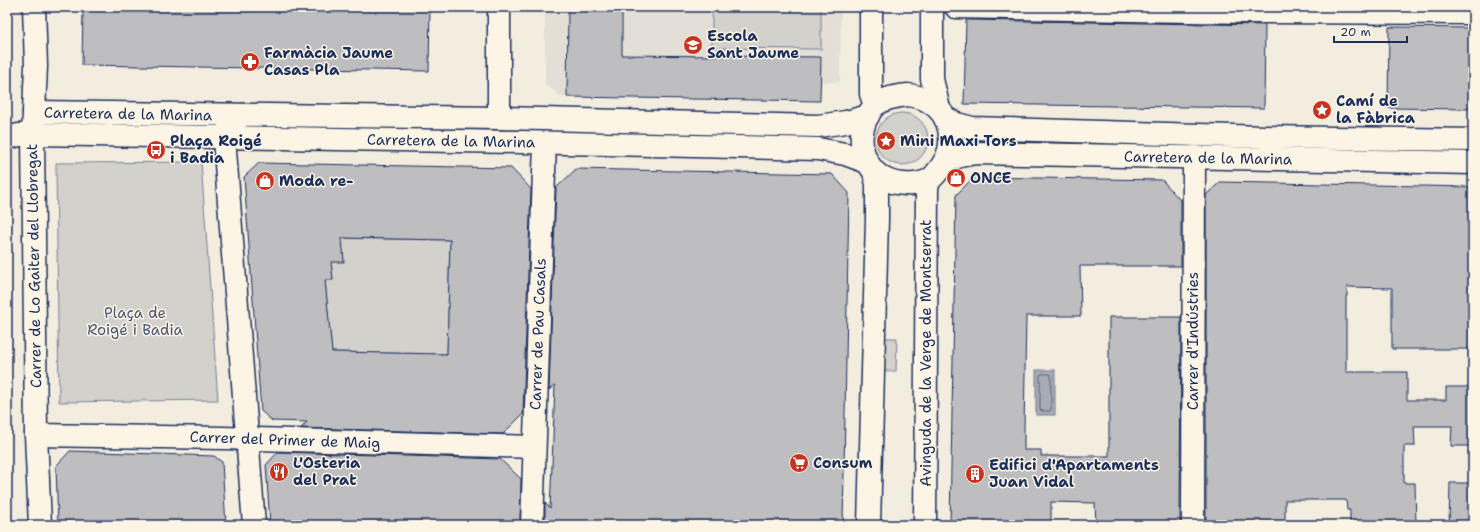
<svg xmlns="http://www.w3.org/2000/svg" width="1480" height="532" font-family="'Shantell Sans',sans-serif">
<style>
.built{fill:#e3dfd6}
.green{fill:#d3d1cc;stroke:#778095}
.water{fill:#a9acb3;stroke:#707a91}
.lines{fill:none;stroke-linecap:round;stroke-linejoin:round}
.shore{stroke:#546180;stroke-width:1}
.building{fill:#bebec0;stroke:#1b2f5e;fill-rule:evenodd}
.minor-casing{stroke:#1b2f5e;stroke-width:25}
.tertiary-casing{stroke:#1b2f5e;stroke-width:25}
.minor{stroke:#fcf5e5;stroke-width:22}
.tertiary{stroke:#fcf5e5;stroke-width:22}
.labels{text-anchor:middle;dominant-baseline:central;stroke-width:3;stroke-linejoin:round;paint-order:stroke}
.poi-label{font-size:15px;font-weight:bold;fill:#1b2f5e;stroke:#fcf5e5;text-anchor:start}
.street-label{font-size:15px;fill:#1b2f5e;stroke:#fcf5e5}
.park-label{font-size:15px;fill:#49587a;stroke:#fcf5e5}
</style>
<rect width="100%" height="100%" fill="#f3ede0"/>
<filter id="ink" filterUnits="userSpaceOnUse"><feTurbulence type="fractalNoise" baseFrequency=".025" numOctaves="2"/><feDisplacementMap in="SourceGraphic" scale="8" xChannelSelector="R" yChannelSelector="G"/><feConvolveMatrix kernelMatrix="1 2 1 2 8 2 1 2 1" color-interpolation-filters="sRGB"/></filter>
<g filter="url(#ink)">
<!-- built -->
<path class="built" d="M545 7H841L840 82H820V101L562 97 545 84Z"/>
<!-- green -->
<g class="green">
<path d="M712 7H821V49L712 48Z"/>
<circle cx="902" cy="139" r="26"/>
<path d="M201 162 218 400 59 402 56 163Z"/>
<path d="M319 238 450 240 447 354 330 352 331 344 325 280 333 279 332 269H329Z"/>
<path d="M882 338H897L896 371H881Z"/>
</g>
<!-- water -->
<rect class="water" x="1036" y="370" width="19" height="45"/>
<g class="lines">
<!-- shore -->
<path class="shore" d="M1042 374H1050L1051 375V409L1050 411H1042L1040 409V375Z"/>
</g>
<!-- building -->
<g class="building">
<path d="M83 7H430L429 71 82 65Z"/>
<path d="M568 7H622V55L821 57 820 101 567 97Z"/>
<path d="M966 20 1265 25 1264 108 964 104Z"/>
<path d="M1389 27 1473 28V109L1388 108Z"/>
<path d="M259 163 511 168 531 189 523 414 503 434 301 428 307 422 272 421 261 411 244 177ZM342 238 450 240 447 354 332 352 325 280H333L331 262H344Z"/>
<path d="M576 169 832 174 849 193 843 525H545V503L550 508 552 465 555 385 549 390 556 188Z"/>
<path d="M974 177 1162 180 1181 201V266H1080L1081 316H1026L1024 429V450H1041V456H1109V317H1181L1180 525H1096L1095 503 1051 502V525H950L956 195Z"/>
<path d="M1220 182 1473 187V349H1392V288L1347 287V296H1346V372H1407V400H1446V387H1473V446H1451L1452 426H1414L1415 446H1404V483H1415L1416 525H1350V510H1347L1346 500H1285V525H1206V195Z"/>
<path d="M70 451 214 456 222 462 226 525H58L56 466Z"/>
<path d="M278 452 500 459 521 479 520 525H270L266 465Z"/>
<path d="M1450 483H1473V525H1449Z"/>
</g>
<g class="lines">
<defs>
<g id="minor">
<path d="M34 7 36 66 33 134 36 435 40 525"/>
<path d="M956 7 1249 12 1473 13"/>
<path d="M242 115C233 122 228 128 224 138L254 525"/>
<path d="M499 118V7"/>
<path d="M7 138 19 135 33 134"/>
<path d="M36 435 223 438 534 447"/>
<path d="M532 525 545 143"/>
<path d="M1193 525 1194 157"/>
</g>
<g id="tertiary">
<path d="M871 7V94L875 105"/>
<path d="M932 7V79L939 109"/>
<path d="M908 95C915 96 922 97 928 101 952 114 957 146 941 167 938 171 934 177 929 180 924 183 911 185 905 184 871 183 853 150 866 119 868 115 871 110 874 106 883 98 897 96 908 95Z"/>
<path d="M34 112 499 118 818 126 846 122 868 116"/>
<path d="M945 118 957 124 972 128 1265 137 1473 140"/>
<path d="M33 134 522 142 818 149 845 154 867 162"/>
<path d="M945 162 960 156 975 153 1473 163"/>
<path d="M869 525 877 219V184L874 172"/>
<path d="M925 525 927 188 929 180"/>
</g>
</defs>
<!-- minor casing -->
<use href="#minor" class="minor-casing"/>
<!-- tertiary casing -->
<use href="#tertiary" class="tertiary-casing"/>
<!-- minor -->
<use href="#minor" class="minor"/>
<!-- tertiary -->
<use href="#tertiary" class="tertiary"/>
</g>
</g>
<!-- icons -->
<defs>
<symbol id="school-disc" viewBox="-11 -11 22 22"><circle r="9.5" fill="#c8321e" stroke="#fcf5e5"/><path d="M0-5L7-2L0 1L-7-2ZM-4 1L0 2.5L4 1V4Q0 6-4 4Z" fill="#fff"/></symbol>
<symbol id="pharmacy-disc" viewBox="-11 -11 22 22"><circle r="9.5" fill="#c8321e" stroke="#fcf5e5"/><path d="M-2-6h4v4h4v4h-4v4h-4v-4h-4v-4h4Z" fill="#fff"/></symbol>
<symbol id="sight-disc" viewBox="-11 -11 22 22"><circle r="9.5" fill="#c8321e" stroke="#fcf5e5"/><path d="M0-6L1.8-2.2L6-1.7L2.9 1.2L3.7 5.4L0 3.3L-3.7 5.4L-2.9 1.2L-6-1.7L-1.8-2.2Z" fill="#fff"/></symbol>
<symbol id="bus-disc" viewBox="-11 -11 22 22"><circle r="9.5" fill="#c8321e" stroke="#fcf5e5"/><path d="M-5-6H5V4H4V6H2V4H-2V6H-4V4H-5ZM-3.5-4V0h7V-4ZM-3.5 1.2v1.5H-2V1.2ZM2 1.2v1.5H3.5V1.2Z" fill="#fff"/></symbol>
<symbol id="shop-disc" viewBox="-11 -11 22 22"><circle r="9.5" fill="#c8321e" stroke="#fcf5e5"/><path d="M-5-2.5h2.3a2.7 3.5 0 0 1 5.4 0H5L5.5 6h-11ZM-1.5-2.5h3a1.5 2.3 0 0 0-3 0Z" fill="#fff"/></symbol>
<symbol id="supermarket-disc" viewBox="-11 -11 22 22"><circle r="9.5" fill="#c8321e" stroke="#fcf5e5"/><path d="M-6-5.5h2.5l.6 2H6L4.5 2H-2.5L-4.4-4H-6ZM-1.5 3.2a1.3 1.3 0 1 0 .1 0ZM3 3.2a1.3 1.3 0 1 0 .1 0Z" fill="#fff"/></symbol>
<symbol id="restaurant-disc" viewBox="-11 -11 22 22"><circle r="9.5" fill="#c8321e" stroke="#fcf5e5"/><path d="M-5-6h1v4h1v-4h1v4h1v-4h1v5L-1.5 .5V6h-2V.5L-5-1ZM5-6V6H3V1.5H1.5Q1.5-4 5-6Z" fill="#fff"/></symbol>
<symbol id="building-disc" viewBox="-11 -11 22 22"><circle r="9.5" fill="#c8321e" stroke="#fcf5e5"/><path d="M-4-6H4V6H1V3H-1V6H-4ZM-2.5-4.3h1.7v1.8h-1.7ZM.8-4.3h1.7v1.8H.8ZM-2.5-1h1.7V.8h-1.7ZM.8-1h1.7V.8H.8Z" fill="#fff"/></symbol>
</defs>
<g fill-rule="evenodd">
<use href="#school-disc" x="682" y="34" width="22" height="22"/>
<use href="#pharmacy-disc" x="239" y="51" width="22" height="22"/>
<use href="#sight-disc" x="1311" y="99" width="22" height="22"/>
<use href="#sight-disc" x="875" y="130" width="22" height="22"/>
<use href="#bus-disc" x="145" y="139" width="22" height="22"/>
<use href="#shop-disc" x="945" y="167" width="22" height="22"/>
<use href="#shop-disc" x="254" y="170" width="22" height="22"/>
<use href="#supermarket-disc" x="788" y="452" width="22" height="22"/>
<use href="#restaurant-disc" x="268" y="461" width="22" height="22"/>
<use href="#building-disc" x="964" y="463" width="22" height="22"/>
</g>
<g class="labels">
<!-- poi labels -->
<g class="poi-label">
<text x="707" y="36">Escola<tspan x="707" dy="17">Sant Jaume</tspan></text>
<text x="264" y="53">Farmàcia Jaume<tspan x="264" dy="17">Casas Pla</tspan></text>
<text x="1336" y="101">Camí de<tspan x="1336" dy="17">la Fàbrica</tspan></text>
<text x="170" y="141">Plaça Roigé<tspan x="170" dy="17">i Badia</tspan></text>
<text x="900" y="141">Mini Maxi Tors</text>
<text x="970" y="178">ONCE</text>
<text x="279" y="181">Moda re-</text>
<text x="293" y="463">L'Osteria<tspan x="293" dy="17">del Prat</tspan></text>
<text x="813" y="463">Consum</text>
<text x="989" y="465">Edifici d'Apartaments<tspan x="989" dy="17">Juan Vidal</tspan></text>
</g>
<!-- street labels -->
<g class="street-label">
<text transform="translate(128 114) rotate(1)">Carretera de la Marina</text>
<text transform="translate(451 141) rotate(1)">Carretera de la Marina</text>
<text transform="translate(1208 158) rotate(1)">Carretera de la Marina</text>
<text transform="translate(34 266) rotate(-91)">Carrer de Lo Gaiter del Llobregat</text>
<text transform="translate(538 334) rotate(-88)">Carrer de Pau Casals</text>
<text transform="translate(1193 341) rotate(-90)">Carrer d'Indústries</text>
<text transform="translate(926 353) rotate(-90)">Avinguda de la Verge de Montserrat</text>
<text transform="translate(285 440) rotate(2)">Carrer del Primer de Maig</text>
</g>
<!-- park labels -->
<g class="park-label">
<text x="135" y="313">Plaça de<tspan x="135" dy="17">Roigé i Badia</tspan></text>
</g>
</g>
<!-- margin -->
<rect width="1480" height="532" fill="none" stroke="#fcf5e5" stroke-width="24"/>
<rect x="12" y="12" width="1456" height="508" fill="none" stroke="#1b2f5e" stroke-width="1.5" filter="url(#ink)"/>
<!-- scale -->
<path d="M1334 36v6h73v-6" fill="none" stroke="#1b2f5e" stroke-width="2"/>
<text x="1340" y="36" font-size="12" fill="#1b2f5e" stroke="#fcf5e5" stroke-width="3" paint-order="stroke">20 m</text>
</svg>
